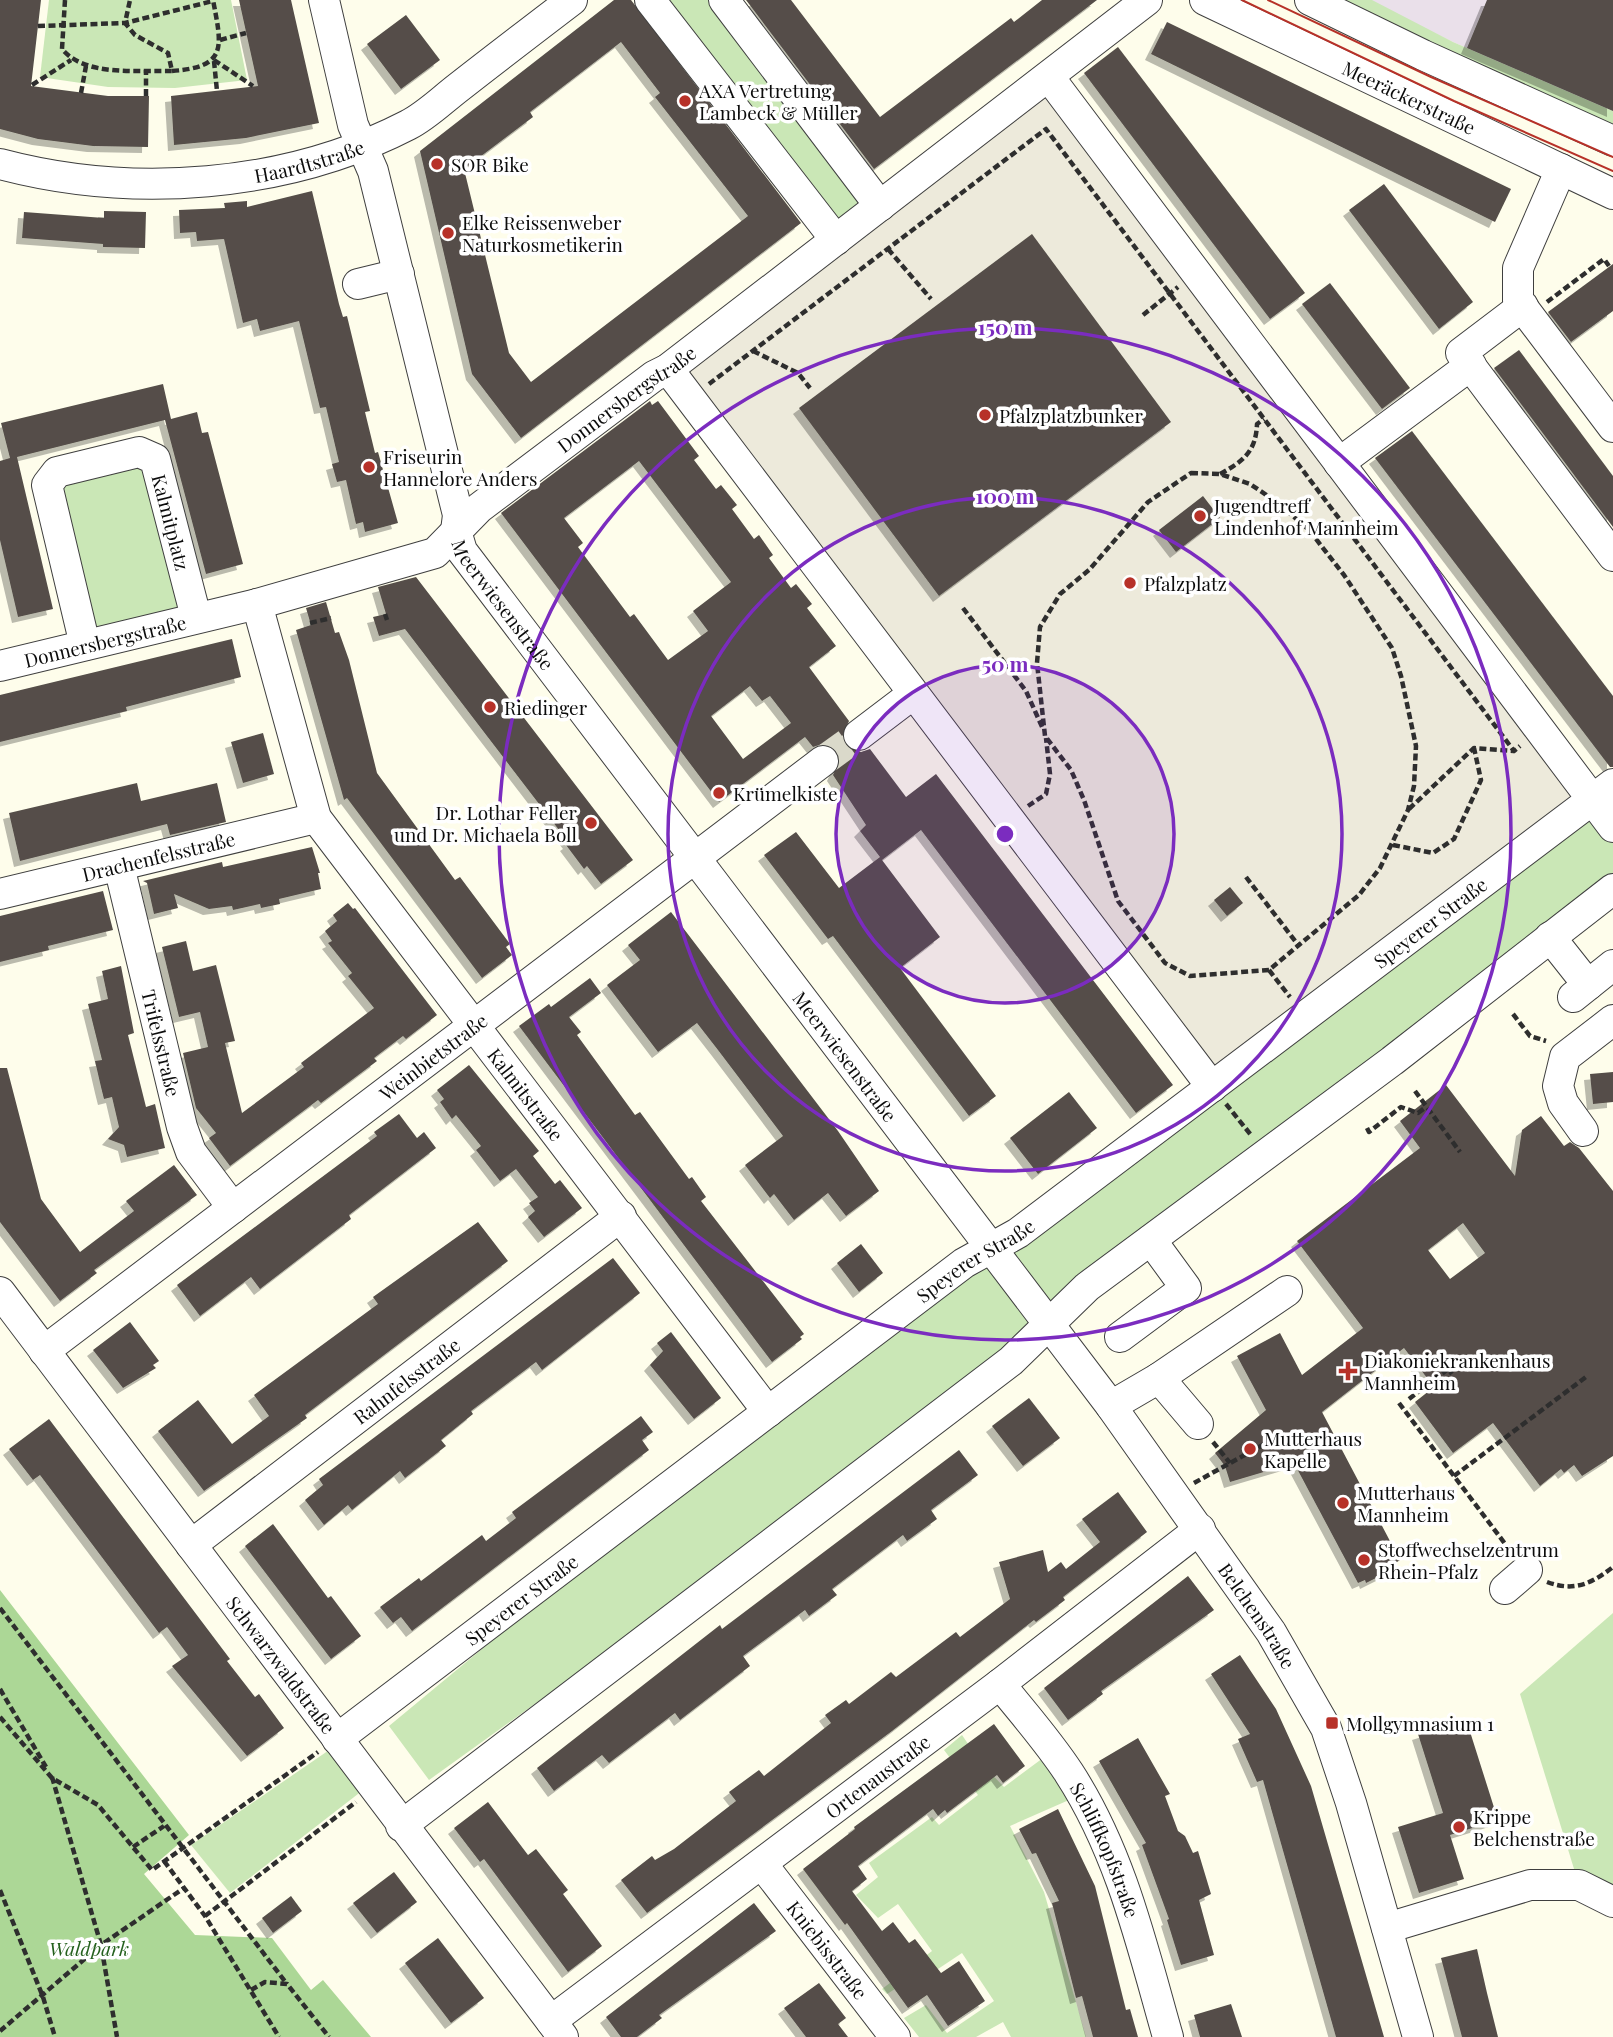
<svg xmlns="http://www.w3.org/2000/svg" width="1613" height="2037" font-family="'Playfair Display',serif">
<style>
.industrial{fill:#eae0ea}
.green{fill:#cae7b6}
.forest{fill:#acd796}
.plaza{fill:#edeadb}
.building{fill:#544e48;fill-rule:evenodd;filter:url(#shadow)}
.lines{fill:none;stroke-linecap:round;stroke-linejoin:round}
.minor-tunnel{stroke:#dad9ca;stroke-width:30;stroke-dasharray:30 15;stroke-linecap:butt}
.minor-casing{stroke:#3f3f3f;stroke-width:32}
.path{stroke:#2e2e2e;stroke-width:4.5;stroke-dasharray:7 3.5;stroke-linecap:butt}
.minor{stroke:#fff;stroke-width:30}
.tram{stroke:#b73128;stroke-width:2}
.ring{fill:none;stroke:#7b2cbf;stroke-width:3.5}
.poi-dot{fill:#b73128;stroke:#fff;stroke-width:2.5}
.labels{text-anchor:middle;dominant-baseline:central;stroke-width:7;stroke-linejoin:round;paint-order:stroke}
.poi-label{font-size:19px;fill:#0c0c0c;stroke:#fff;text-anchor:start}
.street-label{font-size:19px;fill:#0c0c0c;stroke:#fff}
.park-label{font-size:19px;font-style:italic;fill:#25611e;stroke:#fff}
.centre{fill:#7b2cbf;stroke:#fff;stroke-width:3.5}
.ring-label{font-size:21px;text-anchor:middle;font-weight:bold;fill:#7b2cbf;stroke:#fff;stroke-width:7;stroke-linejoin:round;paint-order:stroke}
</style>
<defs>
<filter id="shadow"><feDropShadow dx="-6" dy="6" stdDeviation="0" flood-color="#0004"/></filter>
</defs>
<rect width="100%" height="100%" fill="#fefdeb"/>
<!-- industrial -->
<path class="industrial" d="M1367 0H1613V113L1453 42Z"/>
<!-- green -->
<g class="green">
<path d="M49 0H231L247 80 175 88 108 87 40 77Z"/>
<path d="M650 0H724L880 206 1581 794 1613 784V876L1011 1361 429 1780 389 1726 768 1412 1212 1087 835 240Z"/>
<path d="M1322 0H1372L1453 42 1613 111V135Z"/>
<path d="M139 452 196 617 85 645 57 472Z"/>
<path d="M1613 1613V1902L1579 1885 1520 1694Z"/>
<path d="M962 1735 981 1763 1004 1787 1043 1758 1069 1800 1010 1826 1044 1892 1086 2037H1011L1003 2022 976 2037H919L904 2018 926 2005 947 2033 994 2001 962 1953 923 1979 919 1974 887 1994 882 1989 932 1951 898 1904 878 1918 856 1895 878 1877 869 1863 932 1817 939 1825 978 1795 944 1750Z"/>
<path d="M335 1746 367 1787 230 1893 191 1845Z"/>
</g>
<!-- forest -->
<path class="forest" d="M0 1590 189 1835 144 1874 195 1935 272 1938 311 1990 323 1980 371 2037H0Z"/>
<!-- plaza -->
<path class="plaza" d="M1049 94 1580 795 1212 1073 681 372Z"/>
<!-- building -->
<g class="building">
<path d="M0 0H41L31 86 108 96H149L148 147 93 146 38 139 0 129Z"/>
<path d="M239 0H291L319 123 246 138 174 145 171 96 258 86Z"/>
<path d="M614 0H631L801 223 521 438 472 374 420 151ZM621 42 660 93 655 97 748 216 531 382 509 353 464 169 533 117 530 112Z"/>
<path d="M746 0H791L880 117 1011 18 1014 22 1042 0H1097L874 169Z"/>
<path d="M1487 0H1613V111L1467 48Z"/>
<path d="M406 15 440 60 401 89 367 44Z"/>
<path d="M1167 22 1511 189 1495 222 1151 54Z"/>
<path d="M1118 47 1305 293 1270 319 1084 73Z"/>
<path d="M1384 184 1473 302 1439 329 1349 210Z"/>
<path d="M312 191 339 304 343 317 347 316 370 411 365 412 375 453 378 452 398 523 365 532 363 522 356 524 346 480 337 482 332 464 339 462 326 407 320 408 299 321 260 331 257 319 243 323 224 239 197 241 196 232 180 233 179 210 225 208 224 203 247 201V207Z"/>
<path d="M104 211 146 212 145 248 103 247V244L22 238 24 212 104 218Z"/>
<path d="M1032 234 1171 422 939 596 799 408Z"/>
<path d="M1613 264V311L1571 342 1548 312Z"/>
<path d="M1330 283 1410 388 1382 409 1302 304Z"/>
<path d="M1519 350 1613 476V527L1494 368Z"/>
<path d="M163 384 171 419 197 412 202 433 208 432 243 564 206 574 165 420 17 457 53 609 18 617 0 540V461L10 458 1 423Z"/>
<path d="M650 401 652 405 658 401 699 456 694 460 716 489 721 485 737 505 732 509 754 539 759 535 773 555 769 558 791 588 796 584 812 604 807 608 836 646 809 667 849 721 842 737 846 746 861 752 870 749 906 797 936 774 1173 1085 1136 1113 921 830 882 860 940 937 900 968 996 1096 969 1116 833 936 828 939 764 855 796 832 839 888 880 857 860 831 866 825 833 775 840 760 836 750 822 744 813 747 805 737 719 802 501 513ZM639 461 731 582 693 611 708 631 668 660 634 614 630 617 578 547 583 543 564 518ZM750 686 762 701 770 696 791 723 743 759 711 716Z"/>
<path d="M1412 431 1613 696V767H1610L1375 458Z"/>
<path d="M1203 496 1220 518 1176 552 1159 530Z"/>
<path d="M416 577 633 860 601 884 587 866 584 869 566 845 569 843 405 629 379 636 373 617 386 614 378 587Z"/>
<path d="M326 602 335 633 339 632 349 660 377 773 455 880 460 877 510 944 506 947 512 955 482 978 347 798 344 800 296 630 311 625 306 608Z"/>
<path d="M232 639 241 677 126 707 127 711 0 742V695Z"/>
<path d="M263 733 274 774 243 783 231 742Z"/>
<path d="M137 783 141 801 217 783 226 822 170 835 167 824 20 861 9 813Z"/>
<path d="M312 847 320 873H318L321 889 279 899 280 904 261 908 260 904 233 910 232 906 209 909 174 894 178 908 154 914 147 883 143 881 222 862 223 867Z"/>
<path d="M1230 887 1243 903 1227 916 1214 900Z"/>
<path d="M103 891 113 930 48 946 49 950 0 962V916Z"/>
<path d="M348 903 353 909 355 908 437 1015 406 1039 403 1036 374 1058 377 1061 321 1103 318 1100 230 1166 209 1138 216 1133 196 1108 183 1053 208 1047 200 1012 179 1017 162 947 186 941 193 971 216 965 235 1041 225 1043 242 1113 304 1067 301 1063 374 1008 348 976 352 973 328 943 332 941 325 931 337 921 333 915Z"/>
<path d="M671 912 838 1131 879 1191 846 1216 828 1193 794 1220 774 1194 770 1198 745 1165 783 1136 718 1050 697 1023 658 1052 607 985 640 960 628 945Z"/>
<path d="M121 966 134 1033 128 1035 146 1107 155 1104 165 1148 127 1157 124 1145 108 1139 119 1127 112 1097 104 1099 101 1087 95 1061 102 1060 88 1004 108 999 102 971Z"/>
<path d="M590 978 601 993 569 1017 581 1032 577 1035 635 1115 640 1112 689 1179 692 1177 706 1197 701 1201 804 1334 800 1337 802 1339 772 1362 519 1026 549 1004 551 1007Z"/>
<path d="M469 1065 539 1151 533 1156 555 1184 560 1180 582 1208 544 1237 528 1217 535 1211 529 1203 538 1197 516 1169 500 1181 476 1150 481 1146 456 1115 452 1119 440 1102 444 1099 437 1090Z"/>
<path d="M0 1068H7L41 1199 80 1252 134 1211 126 1201 174 1165 197 1195 94 1270 97 1273 60 1301 0 1222Z"/>
<path d="M1613 1072V1102L1593 1104 1590 1074Z"/>
<path d="M1446 1085 1515 1176 1522 1130 1541 1116 1564 1146 1570 1142 1579 1148 1613 1191V1456L1582 1476 1574 1465 1564 1473 1561 1469 1540 1486 1493 1423 1453 1453 1415 1402 1434 1387 1404 1348 1322 1412 1400 1560 1394 1564 1396 1568 1366 1583 1365 1580 1358 1583 1294 1463 1230 1482 1225 1466 1215 1453 1266 1410 1237 1356 1280 1333 1302 1375 1363 1328 1297 1241 1420 1148 1400 1121ZM1463 1223 1485 1253 1450 1279 1428 1250Z"/>
<path d="M1069 1092 1097 1128 1038 1174 1010 1138Z"/>
<path d="M399 1114 417 1138 424 1132 436 1148 349 1215 351 1219 260 1289 251 1277 200 1316 177 1285 377 1136 374 1132Z"/>
<path d="M478 1222 508 1261 305 1415 307 1418 204 1491 158 1431 198 1400 232 1444 269 1416 254 1395 378 1304 373 1297Z"/>
<path d="M861 1244 883 1273 859 1292 837 1263Z"/>
<path d="M613 1258 640 1293 542 1370 536 1362 471 1411 473 1414 441 1440 446 1446 405 1478 400 1471 352 1510 348 1505 324 1525 305 1500 323 1485 319 1479Z"/>
<path d="M130 1322 159 1361 153 1365 156 1368 123 1388 93 1350Z"/>
<path d="M671 1332 721 1398 694 1419 650 1365 663 1351 657 1343Z"/>
<path d="M1029 1398 1060 1438 1023 1466 992 1426Z"/>
<path d="M641 1416 653 1432 642 1440 649 1450 412 1631 401 1617 393 1623 380 1607 419 1578 421 1581 482 1535 486 1541 516 1518 512 1512Z"/>
<path d="M49 1419 230 1659 227 1661 255 1697 259 1694 284 1728 247 1756 172 1666 188 1655 167 1627 159 1633 40 1475 33 1480 9 1449Z"/>
<path d="M959 1450 978 1475 931 1510 937 1519 907 1541 903 1535 832 1589 837 1595 809 1616 805 1610 743 1656 750 1666 680 1720 675 1713 609 1763 602 1755 554 1791 537 1768 720 1625 722 1629Z"/>
<path d="M1118 1492 1147 1532 1063 1597 1065 1600 1036 1622 1034 1620 892 1731 647 1913 621 1880 652 1856 655 1860 674 1849 736 1801 729 1792 759 1770 764 1776 831 1723 825 1715 846 1700 849 1704 891 1672 896 1677 956 1632 960 1637 1010 1599 999 1562 1043 1550 1048 1572 1061 1562 1066 1569 1100 1542 1082 1519Z"/>
<path d="M273 1524 328 1598 331 1596 361 1636 331 1659 245 1546Z"/>
<path d="M1188 1576 1214 1610 1101 1691 1103 1694 1068 1720 1044 1688Z"/>
<path d="M1240 1655 1276 1709 1311 1786 1384 2037H1336L1263 1780 1257 1782 1238 1739 1250 1734 1211 1674Z"/>
<path d="M1466 1719 1498 1820 1450 1835 1464 1879 1419 1893 1398 1827 1443 1813 1418 1734Z"/>
<path d="M994 1724 1025 1766 1003 1783 997 1775 947 1813 945 1810 938 1816 933 1809 858 1866 867 1879 852 1891 882 1931 893 1922 909 1943 915 1939 941 1973 959 1961 985 2001 948 2026 927 1995 908 2008 847 1923 845 1925 803 1869 855 1829 854 1827Z"/>
<path d="M1138 1738 1170 1794 1165 1796 1178 1831 1185 1836 1193 1853 1198 1851 1211 1894 1199 1900 1214 1955 1181 1965 1167 1920 1169 1919 1142 1845 1146 1843 1099 1761Z"/>
<path d="M488 1802 528 1855 536 1849 568 1890 563 1894 602 1946 568 1972 484 1859 480 1862 454 1828Z"/>
<path d="M1058 1809 1095 1886 1126 2010 1130 2009 1138 2037H1093L1082 1996 1076 1998 1052 1903 1059 1901 1036 1853 1032 1854 1019 1829Z"/>
<path d="M394 1872 417 1902 377 1933 353 1903Z"/>
<path d="M291 1896 302 1911 273 1933 262 1918Z"/>
<path d="M754 1903 776 1931 659 2015 662 2018 637 2037H621L606 2017Z"/>
<path d="M438 1938 484 1998 451 2023 405 1963Z"/>
<path d="M1477 1949 1487 1993 1498 2037H1462L1441 1958Z"/>
<path d="M819 1983 846 2018 838 2024 848 2037H806L784 2008Z"/>
<path d="M1231 2004 1242 2037H1200L1194 2015Z"/>
</g>
<g class="lines">
<!-- minor-tunnel -->
<path class="minor-tunnel" d="M823 761 859 735"/>
<defs>
<g id="minor">
<path id="s1" d="M324 0 353 125 373 171 458 515 456 531 462 551 1111 1406 1271 1632 1326 1728 1351 1803 1418 2037"/>
<path d="M650 0 836 240"/>
<path d="M724 0 880 206"/>
<path id="s2" d="M1205 0 1613 194"/>
<path d="M1310 0 1423 55 1613 141"/>
<path d="M1049 77 1613 827"/>
<path id="s3" d="M0 164C132 199 286 188 408 125 426 116 442 100 459 87 496 58 534 29 572 0"/>
<path d="M1561 169 1518 268V301L1613 427"/>
<path d="M358 284 399 274"/>
<path d="M1523 306 1461 353 1613 556"/>
<path d="M668 369 1212 1087"/>
<path d="M1339 463 1471 365"/>
<path id="s4" d="M257 604 316 818 768 1412"/>
<path id="s5" d="M85 645 47 485 57 472 139 452 155 459 196 617"/>
<path id="s6" d="M0 666 257 604 435 553 479 508 654 376 668 369 1147 0"/>
<path d="M859 735 913 694"/>
<path id="s7" d="M119 866 182 1127 191 1152 233 1208"/>
<path id="s8" d="M0 894 316 818"/>
<path d="M1550 937 1588 985"/>
<path d="M1573 997 1613 965"/>
<path d="M1583 1131 1563 1103 1558 1086 1565 1057 1613 1020"/>
<path id="s9" d="M0 1292 563 2037"/>
<path d="M1120 1337 1186 1288 1151 1240"/>
<path id="s10" d="M44 1351 823 761"/>
<path d="M1159 1378 1287 1291"/>
<path d="M1111 1406 1159 1378 1198 1424"/>
<path id="s11" d="M191 1545 621 1216"/>
<path d="M1505 1589 1527 1570"/>
<path id="s12" d="M1000 1684C1023 1713 1049 1742 1069 1773 1121 1853 1142 1946 1168 2037"/>
<path id="s13" d="M337 1739 964 1263 1018 1233 1613 784"/>
<path d="M401 1826 1011 1361 1087 1287 1392 1061 1613 889"/>
<path id="s14" d="M762 1864 895 2037"/>
<path d="M1387 1928 1530 1885H1579L1613 1902"/>
<path id="s15" d="M551 2021 1000 1684 1200 1529"/>
</g>
</defs>
<!-- minor casing -->
<use href="#minor" class="minor-casing"/>
<!-- path -->
<g class="path">
<path d="M65 0 62 49C85 77 138 70 172 71L168 53 135 35 125 23 130 0"/>
<path d="M38 26 125 23 213 1"/>
<path d="M220 40 246 33"/>
<path d="M214 60 253 86"/>
<path d="M214 61 217 91"/>
<path d="M172 71C228 67 222 47 213 0"/>
<path d="M32 85 71 60"/>
<path d="M81 93 86 66"/>
<path d="M146 96V70"/>
<path d="M888 249 931 299"/>
<path d="M1547 302 1604 259 1609 266"/>
<path d="M1143 315 1178 287"/>
<path d="M753 351 798 373 810 388"/>
<path d="M709 384 1046 129 1514 751 1520 746"/>
<path d="M1191 473 1220 474 1250 484 1277 502 1309 530 1344 575 1392 648 1401 676 1416 746 1414 786 1408 810 1380 868 1359 895 1269 970 1190 976 1165 963 1118 901 1084 800 1071 770 1045 736 1037 663 1040 627 1060 594 1089 570 1148 502Z"/>
<path d="M1220 474C1244 461 1256 451 1257 424L1264 419"/>
<path d="M963 608 1026 691 1043 729"/>
<path d="M385 614 387 620"/>
<path d="M310 623 331 618"/>
<path d="M1028 806 1046 794 1050 774 1046 738"/>
<path d="M1409 809 1474 748 1513 751"/>
<path d="M1393 845 1433 853 1454 839 1481 780 1474 748"/>
<path d="M1246 877 1299 946"/>
<path d="M1269 970 1290 997"/>
<path d="M1513 1014 1530 1036 1546 1041"/>
<path d="M1415 1091 1460 1152"/>
<path d="M1226 1104 1251 1135"/>
<path d="M1367 1128 1369 1132 1401 1107 1418 1113 1426 1107"/>
<path d="M1409 1399 1448 1369 1452 1374"/>
<path d="M1399 1403 1512 1553"/>
<path d="M1213 1442 1230 1463"/>
<path d="M1454 1476 1586 1377"/>
<path d="M1194 1483 1279 1436"/>
<path d="M1547 1582C1574 1592 1591 1584 1613 1567"/>
<path d="M0 1608 287 1984"/>
<path d="M0 1689 46 1767"/>
<path d="M0 1717 52 1778 98 1805 152 1870 318 1752"/>
<path d="M52 1777 101 1945 117 2037"/>
<path d="M133 1847 164 1826"/>
<path d="M164 1861 205 1916 279 2037"/>
<path d="M0 1890 43 1997 55 2037"/>
<path d="M205 1916 356 1802"/>
<path d="M251 1990 265 1982 287 1984 329 2037"/>
<path d="M0 2031 101 1945 184 1888"/>
</g>
<!-- minor -->
<use href="#minor" class="minor"/>
<!-- tram -->
<g class="tram">
<path d="M1242 0 1454 101 1613 171"/>
<path d="M1268 0 1431 77 1613 157"/>
</g>
</g>
<!-- distance rings -->
<circle cx="1005" cy="834" r="169" fill="#7b2cbf" fill-opacity=".12"/>
<g class="ring">
<circle cx="1005" cy="834" r="169"/>
<circle cx="1005" cy="834" r="337"/>
<circle cx="1005" cy="834" r="506"/>
</g>
<!-- markers -->
<g class="poi-dot">
<circle cx="685" cy="101" r="7"/>
<circle cx="437" cy="164" r="7"/>
<circle cx="448" cy="233" r="7"/>
<circle cx="985" cy="415" r="7"/>
<circle cx="369" cy="467" r="7"/>
<circle cx="1200" cy="516" r="7"/>
<circle cx="1130" cy="583" r="7"/>
<circle cx="490" cy="707" r="7"/>
<circle cx="719" cy="793" r="7"/>
<circle cx="591" cy="823" r="7"/>
<path d="M1344.5 1360.5h7v7h7v7h-7v7h-7v-7h-7v-7h7z"/>
<circle cx="1250" cy="1449" r="7"/>
<circle cx="1343" cy="1503" r="7"/>
<circle cx="1364" cy="1560" r="7"/>
<rect x="1325" y="1716" width="14" height="14" rx="3.5"/>
<circle cx="1459" cy="1827" r="7"/>
</g>
<g class="labels">
<!-- poi labels -->
<g class="poi-label">
<text x="699" y="90">AXA Vertretung<tspan x="699" dy="22">Lambeck &amp; Müller</tspan></text>
<text x="451" y="164">SOR Bike</text>
<text x="462" y="222">Elke Reissenweber<tspan x="462" dy="22">Naturkosmetikerin</tspan></text>
<text x="999" y="415">Pfalzplatzbunker</text>
<text x="383" y="456">Friseurin<tspan x="383" dy="22">Hannelore Anders</tspan></text>
<text x="1214" y="505">Jugendtreff<tspan x="1214" dy="22">Lindenhof Mannheim</tspan></text>
<text x="1144" y="583">Pfalzplatz</text>
<text x="504" y="707">Riedinger</text>
<text x="733" y="793">Krümelkiste</text>
<text x="577" y="812" text-anchor="end">Dr. Lothar Feller<tspan x="577" dy="22">und Dr. Michaela Boll</tspan></text>
<text x="1364" y="1360">Diakoniekrankenhaus<tspan x="1364" dy="22">Mannheim</tspan></text>
<text x="1264" y="1438">Mutterhaus<tspan x="1264" dy="22">Kapelle</tspan></text>
<text x="1357" y="1492">Mutterhaus<tspan x="1357" dy="22">Mannheim</tspan></text>
<text x="1378" y="1549">Stoffwechselzentrum<tspan x="1378" dy="22">Rhein-Pfalz</tspan></text>
<text x="1346" y="1723">Mollgymnasium 1</text>
<text x="1473" y="1816">Krippe<tspan x="1473" dy="22">Belchenstraße</tspan></text>
</g>
<!-- street labels -->
<g class="street-label">
<text stroke="none"><textPath href="#s2" startOffset="226">Meeräckerstraße</textPath></text>
<text stroke="none"><textPath href="#s3" startOffset="313">Haardtstraße</textPath></text>
<text stroke="none"><textPath href="#s6" startOffset="696">Donnersbergstraße</textPath></text>
<text stroke="none"><textPath href="#s5" startOffset="348">Kalmitplatz</textPath></text>
<text stroke="none"><textPath href="#s1" startOffset="637">Meerwiesenstraße</textPath></text>
<text stroke="none"><textPath href="#s6" startOffset="108">Donnersbergstraße</textPath></text>
<text stroke="none"><textPath href="#s8" startOffset="163">Drachenfelsstraße</textPath></text>
<text stroke="none"><textPath href="#s13" startOffset="1365">Speyerer Straße</textPath></text>
<text stroke="none"><textPath href="#s7" startOffset="182">Trifelsstraße</textPath></text>
<text stroke="none"><textPath href="#s10" startOffset="488">Weinbietstraße</textPath></text>
<text stroke="none"><textPath href="#s1" startOffset="1204">Meerwiesenstraße</textPath></text>
<text stroke="none"><textPath href="#s4" startOffset="569">Kalmitstraße</textPath></text>
<text stroke="none"><textPath href="#s13" startOffset="798">Speyerer Straße</textPath></text>
<text stroke="none"><textPath href="#s11" startOffset="271">Rahnfelsstraße</textPath></text>
<text stroke="none"><textPath href="#s13" startOffset="231">Speyerer Straße</textPath></text>
<text stroke="none"><textPath href="#s1" startOffset="1899">Belchenstraße</textPath></text>
<text stroke="none"><textPath href="#s9" startOffset="467">Schwarzwaldstraße</textPath></text>
<text stroke="none"><textPath href="#s15" startOffset="408">Ortenaustraße</textPath></text>
<text stroke="none"><textPath href="#s12" startOffset="198">Schliffkopfstraße</textPath></text>
<text stroke="none"><textPath href="#s14" startOffset="108">Kniebisstraße</textPath></text>
</g>
<!-- park labels -->
<g class="park-label">
<text x="89" y="1948">Waldpark</text>
</g>
</g>
<circle cx="1005" cy="834" r="10" class="centre"/>
<g class="ring-label">
<text x="1005" y="335">150 m</text>
<text x="1005" y="504">100 m</text>
<text x="1005" y="672">50 m</text>
</g>
</svg>
